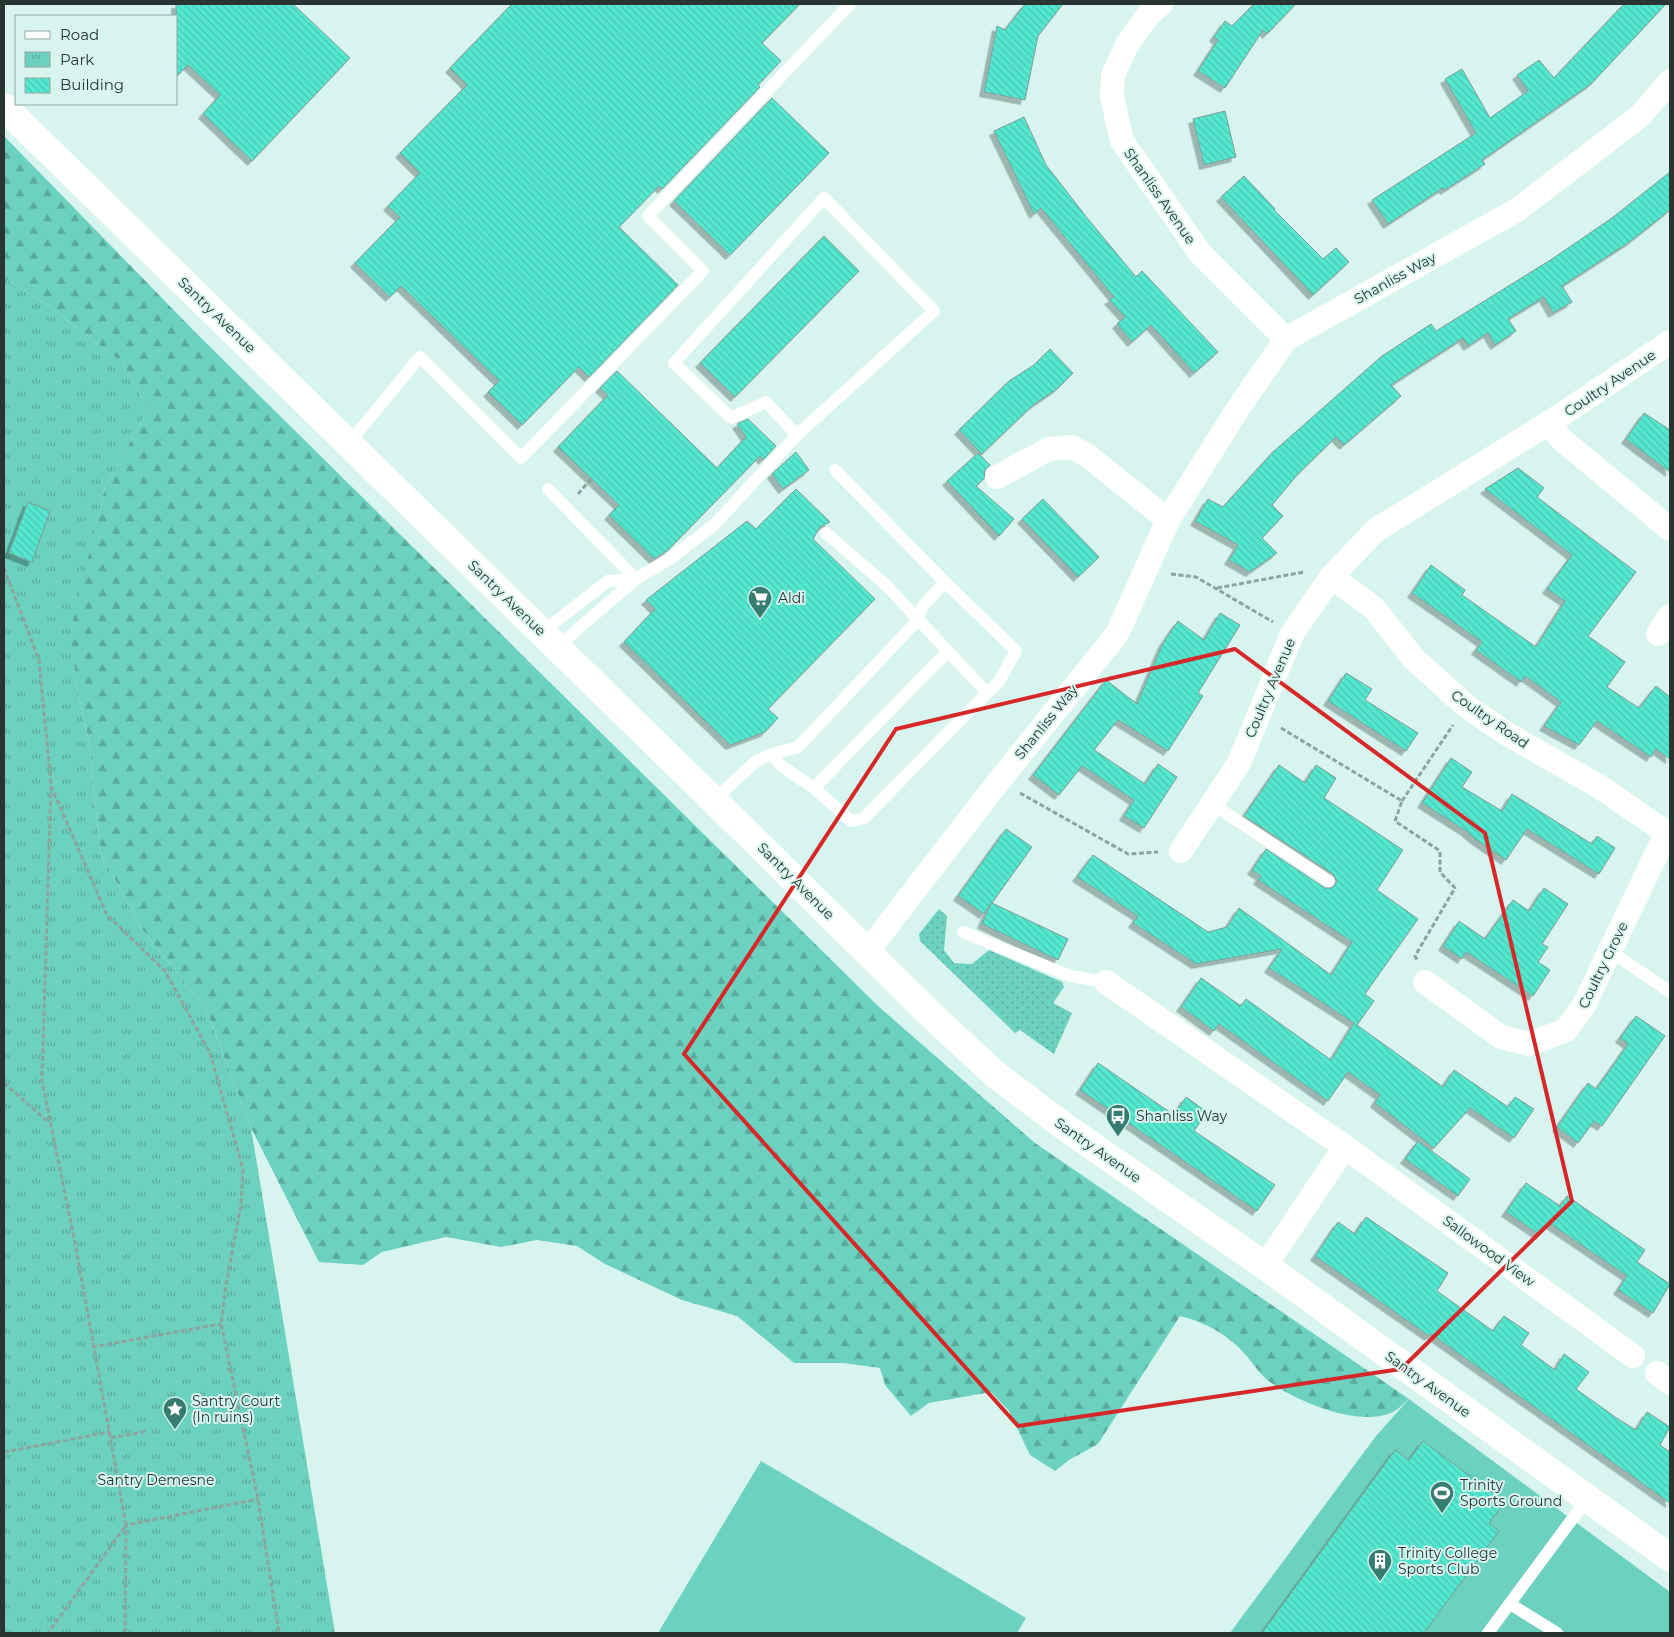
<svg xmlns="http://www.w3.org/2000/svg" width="1674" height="1637" font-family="Montserrat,sans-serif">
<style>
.grass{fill:url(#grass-dots)}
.forest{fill:url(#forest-firs)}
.park{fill:url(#park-tufts)}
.pitch{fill:#6dd1bf}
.building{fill:url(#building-back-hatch);stroke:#809b95;filter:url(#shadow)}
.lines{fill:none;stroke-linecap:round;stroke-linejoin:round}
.path{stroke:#8da49e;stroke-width:3;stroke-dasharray:5 2.5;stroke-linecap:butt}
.lane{stroke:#fff;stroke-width:12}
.street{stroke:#fff;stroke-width:24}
.secondary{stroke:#fff;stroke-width:28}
.marked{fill:none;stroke:#d62828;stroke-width:4;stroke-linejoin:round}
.labels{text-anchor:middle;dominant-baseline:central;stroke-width:4;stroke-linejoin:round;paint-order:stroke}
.street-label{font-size:14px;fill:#293532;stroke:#d7f5ee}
.poi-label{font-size:14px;fill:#293532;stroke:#d7f5ee;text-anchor:start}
.park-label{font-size:14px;fill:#19312d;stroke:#d7f5ee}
</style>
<defs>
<pattern id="grass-dots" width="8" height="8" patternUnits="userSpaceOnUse" patternTransform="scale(1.25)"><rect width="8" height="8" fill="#6dd1bf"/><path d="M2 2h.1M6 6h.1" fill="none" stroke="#5aaa9c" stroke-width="1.8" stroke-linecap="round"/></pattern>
<pattern id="forest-firs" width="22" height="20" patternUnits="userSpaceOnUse" patternTransform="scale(1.25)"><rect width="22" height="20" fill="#6dd1bf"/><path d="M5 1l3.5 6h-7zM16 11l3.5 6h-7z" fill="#5aaa9c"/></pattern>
<pattern id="park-tufts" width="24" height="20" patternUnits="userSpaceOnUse" patternTransform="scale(1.25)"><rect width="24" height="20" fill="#6dd1bf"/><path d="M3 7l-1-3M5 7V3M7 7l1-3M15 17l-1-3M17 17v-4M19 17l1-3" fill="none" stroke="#5aaa9c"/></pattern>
<pattern id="building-back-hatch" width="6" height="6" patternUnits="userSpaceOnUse" patternTransform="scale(1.25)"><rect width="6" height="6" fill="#54e8d0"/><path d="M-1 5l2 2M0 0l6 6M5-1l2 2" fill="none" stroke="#49c8b3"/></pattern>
<filter id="shadow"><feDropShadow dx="-4.5" dy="4.5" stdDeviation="0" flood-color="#0004"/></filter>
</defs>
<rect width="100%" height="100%" fill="#d7f5ee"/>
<!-- grass -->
<path class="grass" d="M939 909 947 916 944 950 954 963 972 964 989 950 1062 982 1064 987 1053 1003 1072 1013 1054 1054 1020 1030 1015 1033 920 941 919 934Z"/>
<!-- forest -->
<path class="forest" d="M4 136 197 334 878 1006 1035 1143 1409 1399C1404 1403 1398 1410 1391 1413 1358 1427 1298 1402 1270 1382 1260 1375 1253 1363 1245 1354 1227 1334 1205 1322 1180 1316L1098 1444 1069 1460 1055 1471 1030 1455 1009 1411 991 1392 929 1403 911 1416 885 1385 880 1368 843 1363H794L737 1316 682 1300 605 1264 577 1246 537 1240 501 1247 446 1237 382 1252 363 1265 319 1262 251 1128 206 1009 141 928 100 851 89 741 77 689 69 633 105 487 148 410 123 363 46 304 4 278Z"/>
<!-- park -->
<path class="park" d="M4 278 46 304 123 363 148 410 105 487 70 633 77 689 89 741 100 851 141 928 206 1009 251 1128 335 1633H4Z"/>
<!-- pitch -->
<g class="pitch">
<path d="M1409 1399 1670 1592V1633H1230L1376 1436Z"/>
<path d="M761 1461 1026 1618 1017 1633H658Z"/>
</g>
<!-- building -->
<g class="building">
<path d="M176 4H293L350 58 252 161 203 114 220 95 188 65 176 77Z"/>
<path d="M512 4H800L762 43 781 61 758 85 760 87 662 189 659 186 619 227 678 285 589 377 579 367 522 425 488 392 499 381 401 286 390 297 355 263 400 217 388 206 420 173 400 153 467 85 450 68Z"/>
<path d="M1025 4H1063L1038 36 1025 100 984 92 997 26 1005 30Z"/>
<path d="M1254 4H1296L1267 34 1263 30 1225 88 1198 71 1218 40 1214 37 1225 21 1232 26Z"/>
<path d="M1624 4H1666L1591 84 1482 160 1485 164 1445 190 1443 188 1388 224 1372 200 1476 133 1445 79 1462 69 1490 118 1528 91 1517 75 1539 60 1554 78Z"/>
<path d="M772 98 829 153 730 255 674 201Z"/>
<path d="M1225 111 1236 157 1204 165 1193 119Z"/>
<path d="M1024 117 1046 165 1088 219 1136 277 1142 271 1218 352 1194 373 1151 325 1132 342 1117 324 1125 317 1109 300 1114 297 1041 208 1034 214 994 131Z"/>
<path d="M1670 172V210L1631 241 1562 286 1572 302 1553 313 1544 297 1508 319 1516 331 1495 345 1488 333 1468 346 1463 338 1391 385 1401 396 1344 445 1336 437 1298 474 1272 505 1283 516 1262 538 1277 553 1250 572 1229 560 1238 545 1195 521 1208 499 1223 507 1273 452 1382 356 1431 324 1436 331 1552 259 1612 218Z"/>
<path d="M1244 176 1275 209 1274 210 1323 259 1336 248 1349 262 1313 295 1221 197Z"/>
<path d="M824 236 859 271 735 397 700 363Z"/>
<path d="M1050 349 1073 373 1057 389 1032 406 982 454 959 430 1009 381 1034 365Z"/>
<path d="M617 371 717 468 746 437 737 424 748 419 776 446 763 460 760 456 668 550 654 559 609 515 619 505 558 447 608 395 600 388Z"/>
<path d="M1644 413 1670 430V472L1626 439Z"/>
<path d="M796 452 809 470 783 489 772 474Z"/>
<path d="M978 453 990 465 985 470 984 479 976 486 1014 519 999 536 947 481Z"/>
<path d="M1518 468 1544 488 1537 497 1636 572 1588 636 1625 662 1607 687 1639 708 1656 686 1670 697V759L1656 749 1651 757 1597 721 1579 745 1544 726 1561 702 1525 676 1521 682 1476 650 1482 642 1412 593 1431 565 1465 590 1462 595 1536 647 1565 601 1547 589 1572 555 1485 489Z"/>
<path d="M796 489 830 522 820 527 813 539 875 599 768 709 778 718 765 732 730 745 624 642 655 609 646 600 747 521 756 529Z"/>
<path d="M1043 499 1099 557 1078 577 1022 519Z"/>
<path d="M28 502 50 511 32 562 9 553Z"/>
<path d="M1220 613 1240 625 1198 693 1203 696 1168 751 1118 720 1094 750 1145 784 1158 764 1177 777 1144 828 1124 816 1134 800 1082 766 1059 795 1033 775 1106 680 1137 704 1163 643 1178 621 1204 640Z"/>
<path d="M1346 673 1372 689 1365 700 1418 733 1406 751 1328 701Z"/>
<path d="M1451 758 1472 772 1462 787 1502 811 1512 794 1592 844 1597 836 1615 848 1599 874 1527 829 1506 860 1475 839 1466 831 1422 803Z"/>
<path d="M1279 765 1305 783 1316 765 1336 778 1324 798 1403 850 1377 890 1418 919 1365 994 1374 1001 1357 1025 1443 1087 1454 1070 1508 1107 1515 1097 1534 1109 1514 1138 1470 1108 1434 1148 1375 1103 1380 1095 1348 1072 1328 1101 1219 1024 1214 1031 1181 1007 1201 978 1241 1006 1246 999 1331 1060 1354 1023 1269 968 1282 949 1196 964 1133 923 1138 916 1077 877 1093 855 1208 932 1227 927 1239 908 1331 975 1352 942 1258 880 1261 876 1252 870 1266 849 1325 888H1332L1337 882 1333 874 1244 816Z"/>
<path d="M1006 829 1032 847 992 903 1068 939 1058 960 982 924 991 903 984 914 958 896Z"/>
<path d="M1544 888 1568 904 1542 944 1548 947 1538 962 1550 970 1533 996 1466 952 1462 959 1443 946 1459 921 1485 939 1513 900 1529 911Z"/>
<path d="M1636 1016 1665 1036 1602 1126 1594 1121 1578 1143 1557 1127 1588 1083 1596 1089 1612 1067 1628 1044 1620 1038Z"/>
<path d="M1098 1063 1174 1115 1186 1097 1207 1112 1194 1131 1275 1185 1257 1211 1080 1090Z"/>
<path d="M1418 1141 1470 1179 1458 1196 1405 1159Z"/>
<path d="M1526 1183 1560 1206 1567 1196 1645 1250 1637 1262 1670 1284 1653 1313 1618 1290 1627 1276 1549 1223 1540 1235 1506 1212Z"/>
<path d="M1366 1217 1448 1273 1437 1291 1493 1331 1504 1316 1529 1333 1521 1345 1555 1370 1564 1354 1589 1372 1576 1389 1618 1419 1636 1430 1647 1412 1670 1427 1660 1445 1670 1452V1503L1431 1334 1429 1336 1315 1256 1338 1222 1355 1234Z"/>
<path d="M1423 1441 1505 1502 1489 1523 1499 1531 1424 1633H1262L1395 1450 1409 1460Z"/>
</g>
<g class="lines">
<!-- path -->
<g class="path">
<path d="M578 494 591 479"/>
<path d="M4 568 39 660 51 784 42 1081 76 1248 126 1525 48 1633"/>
<path d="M1171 574 1196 577 1273 622"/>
<path d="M1217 588 1304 572"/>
<path d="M1281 728 1402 801 1395 821 1440 851V872L1455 888 1415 956 1417 960"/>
<path d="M51 786 107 915 165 971 210 1053 243 1169 241 1205 226 1285 221 1324 258 1499 279 1633"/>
<path d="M1020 793 1128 854 1158 852"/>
<path d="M1402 801 1453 725"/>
<path d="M4 1083 48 1122"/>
<path d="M92 1347 221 1324"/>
<path d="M111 1438 147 1431"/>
<path d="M4 1452 110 1432"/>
<path d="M125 1633 126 1525 258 1499"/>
</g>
<!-- lane -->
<g class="lane">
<path d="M349 443 420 357 521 458 703 271 648 216 850 4"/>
<path d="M548 489 636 579 671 558 714 525 797 435 934 311 824 198 674 363 731 418 766 402 797 435"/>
<path d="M826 533 886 585 987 693 999 682 1016 651 945 582"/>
<path d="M542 632 608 581 636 579 557 647"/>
<path d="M772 754 780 765 814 788 948 651"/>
<path d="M814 788 851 821 864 818 987 693"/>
<path d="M714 800 755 762 772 754 798 747 917 621 923 606 945 582 835 470"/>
<path d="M1212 804 1329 881"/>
<path d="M963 932 1070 976 1106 982"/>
<path d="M1610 951 1670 992"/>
<path d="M1510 1604 1557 1633"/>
<path d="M1488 1633 1587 1499"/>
</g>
<!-- street -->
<g class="street">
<path d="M1161 4 1148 15 1127 45 1113 75 1112 97 1122 141 1200 253 1286 339"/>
<path d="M1549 423 1561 439 1670 529"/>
<path d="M997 477 1049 449 1072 447 1088 456 1168 520"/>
<path d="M1331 577 1374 608 1413 658 1466 706 1507 734 1600 787 1670 835"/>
<path d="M1658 634 1670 616"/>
<path d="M1181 851 1239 763 1292 634 1331 577 1376 530 1549 423 1670 342"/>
<path d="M867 952 995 786 1117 634 1168 520 1237 410 1286 339 1517 210 1640 116 1670 81"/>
<path d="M1106 982 1345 1147 1633 1356"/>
<path d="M1425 982 1501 1037 1529 1044 1566 1030 1583 1007 1667 832"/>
<path d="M1265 1266 1345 1147"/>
<path d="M1657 1373 1670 1383"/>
</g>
<!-- secondary -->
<path class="secondary" d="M4 107 746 832 929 1013 996 1075 1065 1127 1265 1266 1670 1558"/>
</g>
<!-- marked area -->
<path class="marked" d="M1235 649 1485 833 1572 1201 1401 1369 1018 1426 684 1054 896 729Z"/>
<!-- icons -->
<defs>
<symbol id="supermarket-pin" viewBox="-11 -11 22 30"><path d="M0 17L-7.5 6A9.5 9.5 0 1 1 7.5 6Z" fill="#377c70" stroke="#d7f5ee"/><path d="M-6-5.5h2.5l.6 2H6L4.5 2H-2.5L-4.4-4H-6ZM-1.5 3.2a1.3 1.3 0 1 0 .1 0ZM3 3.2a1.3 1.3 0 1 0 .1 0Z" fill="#fff"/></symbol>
<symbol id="bus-pin" viewBox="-11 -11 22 30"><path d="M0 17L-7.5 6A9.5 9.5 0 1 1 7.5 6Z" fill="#377c70" stroke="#d7f5ee"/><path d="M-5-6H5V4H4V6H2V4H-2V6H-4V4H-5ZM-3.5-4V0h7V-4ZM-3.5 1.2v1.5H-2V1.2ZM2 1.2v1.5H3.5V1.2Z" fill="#fff"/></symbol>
<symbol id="sight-pin" viewBox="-11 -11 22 30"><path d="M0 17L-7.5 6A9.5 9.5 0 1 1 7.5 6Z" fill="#377c70" stroke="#d7f5ee"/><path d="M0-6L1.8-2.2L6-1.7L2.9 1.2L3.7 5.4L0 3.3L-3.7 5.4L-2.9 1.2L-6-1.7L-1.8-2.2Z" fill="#fff"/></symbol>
<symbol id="stadium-pin" viewBox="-11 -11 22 30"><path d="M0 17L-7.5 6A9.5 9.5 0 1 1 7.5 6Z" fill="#377c70" stroke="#d7f5ee"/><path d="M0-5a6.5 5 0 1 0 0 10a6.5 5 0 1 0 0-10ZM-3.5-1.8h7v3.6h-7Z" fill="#fff"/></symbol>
<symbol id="building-pin" viewBox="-11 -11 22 30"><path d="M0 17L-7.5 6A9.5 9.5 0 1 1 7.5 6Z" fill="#377c70" stroke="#d7f5ee"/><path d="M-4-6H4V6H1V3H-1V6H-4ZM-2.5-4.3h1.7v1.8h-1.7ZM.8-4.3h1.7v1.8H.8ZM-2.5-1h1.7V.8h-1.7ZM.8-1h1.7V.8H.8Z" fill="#fff"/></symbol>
</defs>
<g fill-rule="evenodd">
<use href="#supermarket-pin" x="746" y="584" width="28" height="38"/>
<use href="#bus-pin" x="1104" y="1102" width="28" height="38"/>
<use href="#sight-pin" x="161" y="1395" width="28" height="38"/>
<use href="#stadium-pin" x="1428" y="1479" width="28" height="38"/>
<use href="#building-pin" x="1366" y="1547" width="28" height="38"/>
</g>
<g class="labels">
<!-- street labels -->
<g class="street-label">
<text transform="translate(1160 196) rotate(55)">Shanliss Avenue</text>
<text transform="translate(1395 278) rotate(-29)">Shanliss Way</text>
<text transform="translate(217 315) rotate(44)">Santry Avenue</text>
<text transform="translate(1610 383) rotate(-34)">Coultry Avenue</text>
<text transform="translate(507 598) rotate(44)">Santry Avenue</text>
<text transform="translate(1270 688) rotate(-67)">Coultry Avenue</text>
<text transform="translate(1490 719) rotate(35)">Coultry Road</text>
<text transform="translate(1046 722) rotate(-51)">Shanliss Way</text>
<text transform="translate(796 881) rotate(45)">Santry Avenue</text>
<text transform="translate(1603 965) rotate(-64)">Coultry Grove</text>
<text transform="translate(1098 1150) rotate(35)">Santry Avenue</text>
<text transform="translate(1489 1251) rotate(36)">Sallowood View</text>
<text transform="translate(1428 1384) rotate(36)">Santry Avenue</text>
</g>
<!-- poi labels -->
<g class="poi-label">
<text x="778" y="598">Aldi</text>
<text x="1136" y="1116">Shanliss Way</text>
<text x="192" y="1401">Santry Court<tspan x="192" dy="16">(In ruins)</tspan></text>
<text x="1460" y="1485">Trinity<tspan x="1460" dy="16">Sports Ground</tspan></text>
<text x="1398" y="1553">Trinity College<tspan x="1398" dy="16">Sports Club</tspan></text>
</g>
<!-- park labels -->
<g class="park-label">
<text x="156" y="1480">Santry Demesne</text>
</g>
</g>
<!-- border -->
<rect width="1674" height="1637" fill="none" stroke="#293532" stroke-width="10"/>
<!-- legend -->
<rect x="15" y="15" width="162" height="90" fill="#d7f5ee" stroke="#91a8a3"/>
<rect x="25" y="31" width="25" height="8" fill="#ffffff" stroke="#91a8a3"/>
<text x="60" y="40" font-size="15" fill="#293532">Road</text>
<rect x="25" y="52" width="25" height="15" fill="url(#park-tufts)" stroke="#91a8a3"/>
<text x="60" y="65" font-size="15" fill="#293532">Park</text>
<rect x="25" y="78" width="25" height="15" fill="url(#building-back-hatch)" stroke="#91a8a3"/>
<text x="60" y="90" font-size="15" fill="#293532">Building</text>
</svg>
